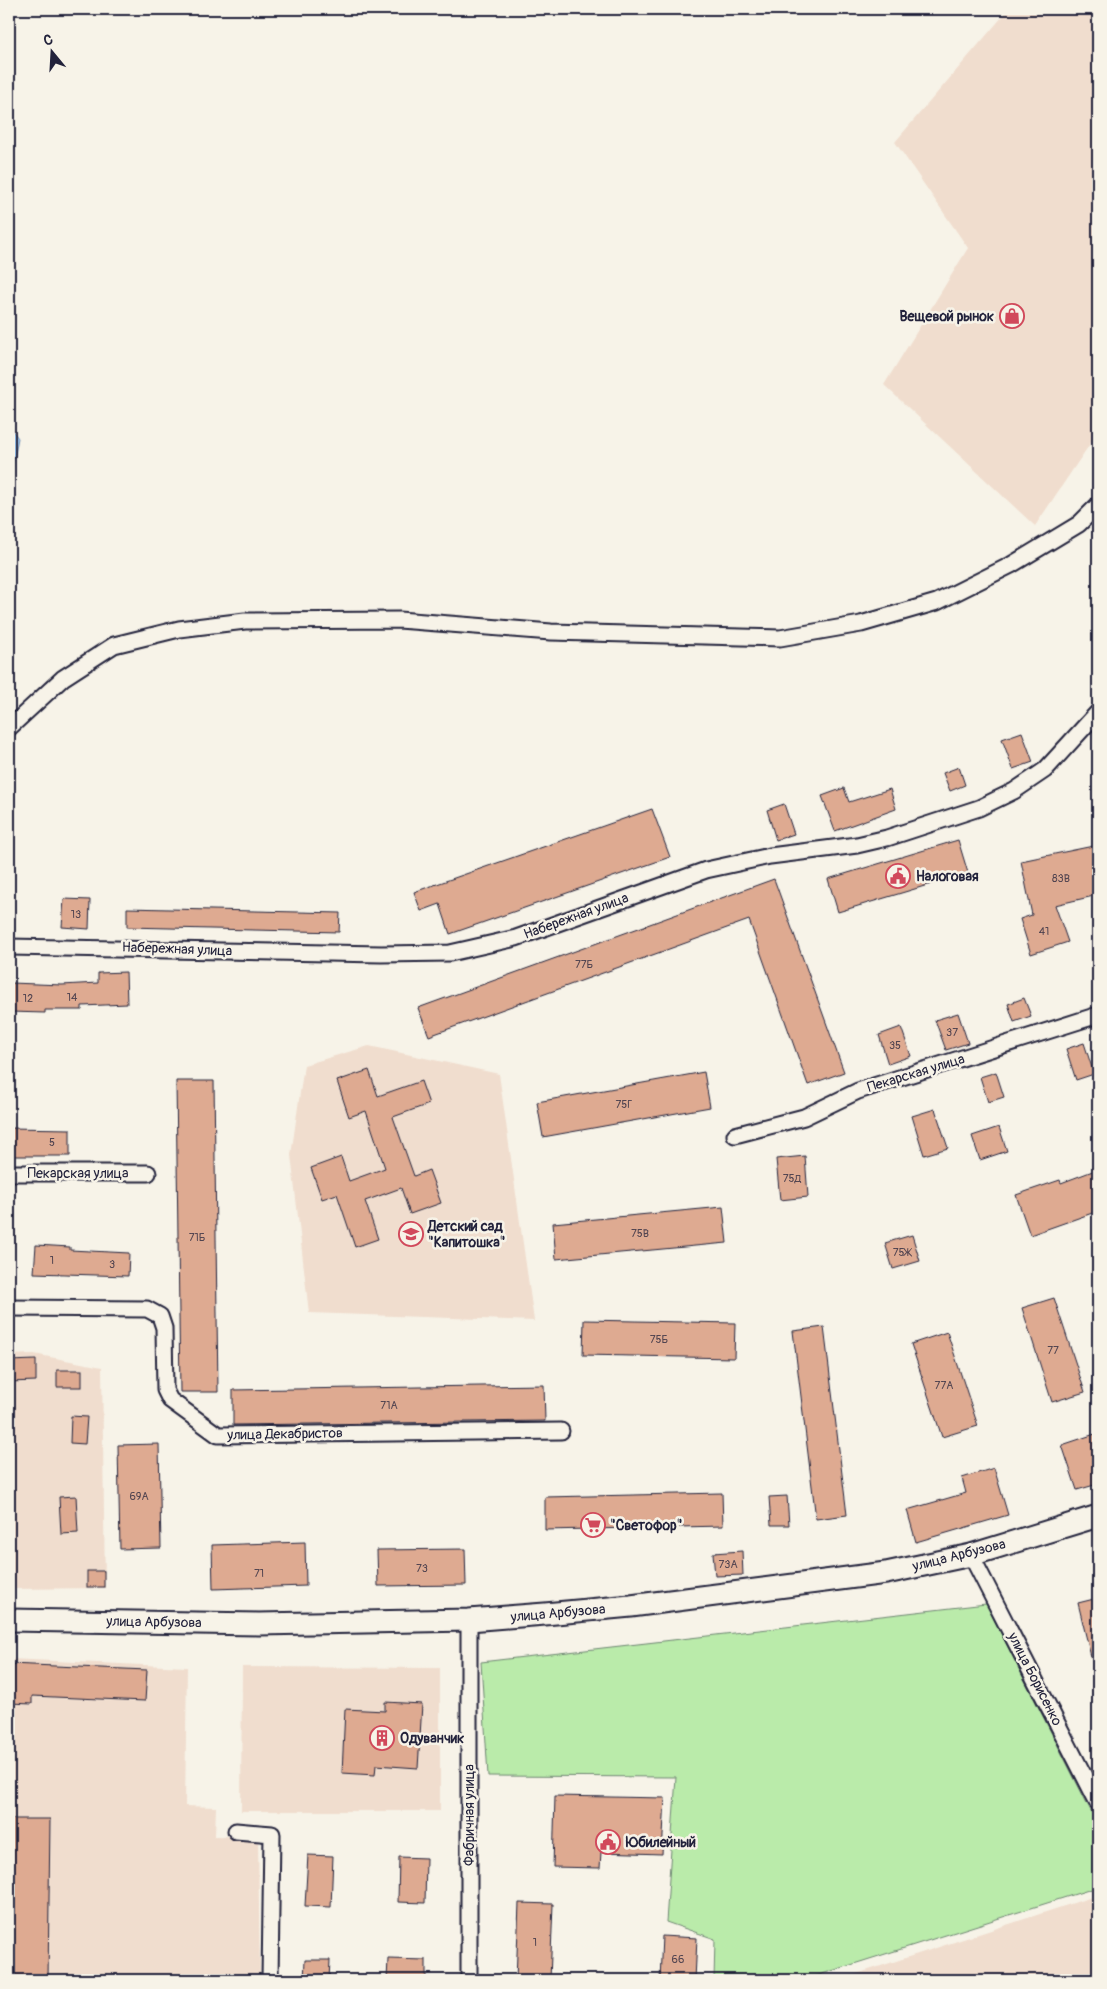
<svg xmlns="http://www.w3.org/2000/svg" width="1107" height="1989" font-family="Pangolin,sans-serif">
<style>
.built{fill:#f0ddce}
.green{fill:#baebaa;stroke:#6e8672}
.water{fill:#a3d2fe;stroke:#6f8cb0}
.building{fill:#deaa91;stroke:#22223b}
.lines{fill:none;stroke-linecap:round;stroke-linejoin:round}
.street-casing{stroke:#22223b;stroke-width:19}
.secondary-casing{stroke:#22223b;stroke-width:25}
.street{stroke:#f7f3e8;stroke-width:15}
.secondary{stroke:#f7f3e8;stroke-width:21}
.labels{text-anchor:middle;dominant-baseline:central;stroke-width:5;stroke-linejoin:round;paint-order:stroke}
.number-label{font-size:11px;fill:#514450}
.poi-label{font-size:14px;font-weight:bold;fill:#22223b;stroke:#f7f3e8;text-anchor:start}
.street-label{font-size:14px;fill:#22223b;stroke:#f7f3e8}
</style>
<rect width="100%" height="100%" fill="#f7f3e8"/>
<filter id="ink" filterUnits="userSpaceOnUse"><feTurbulence type="fractalNoise" baseFrequency=".02" numOctaves="2"/><feDisplacementMap in="SourceGraphic" scale="10" xChannelSelector="R" yChannelSelector="G"/><feConvolveMatrix kernelMatrix="1 2 1 2 8 2 1 2 1" color-interpolation-filters="sRGB"/></filter>
<g filter="url(#ink)">
<!-- built -->
<g class="built">
<path d="M1009 9H1098V432L1035 526 884 385 968 248 895 142Z"/>
<path d="M369 1046 499 1074 534 1321 309 1313 291 1155 304 1065Z"/>
<path d="M34 1354 102 1367 105 1588 9 1589V1355Z"/>
<path d="M9 1659 187 1667 185 1806 216 1807 215 1836 258 1837 260 1980H9Z"/>
<path d="M242 1667 440 1668V1811H241Z"/>
<path d="M1098 1895V1980H838Z"/>
</g>
<!-- green -->
<path class="green" d="M986 1604 1098 1825V1887L803 1980H714L715 1939 666 1922 676 1777 488 1776 481 1662Z"/>
<!-- water -->
<path class="water" d="M9 426 18 438 9 486Z"/>
<!-- building -->
<g class="building">
<path d="M1022 732 1033 762 1013 769 1002 739Z"/>
<path d="M959 767 965 785 950 791 943 773Z"/>
<path d="M844 788 849 802 890 789 896 809 835 831 822 796Z"/>
<path d="M784 804 794 834 776 840 767 810Z"/>
<path d="M652 809 670 857 450 934 440 904 421 911 414 892Z"/>
<path d="M958 840 968 873 838 912 828 879Z"/>
<path d="M1098 845V895L1055 905 1068 942 1031 954 1020 919 1032 915 1021 861Z"/>
<path d="M774 879 844 1072 808 1085 749 920 429 1036 418 1008Z"/>
<path d="M64 899 90 900 89 929 62 927Z"/>
<path d="M127 908 340 913 339 932 127 927Z"/>
<path d="M126 972 127 1004 82 1006V1010H45V1013L10 1012 11 983 62 985 98 983V973Z"/>
<path d="M1024 998 1031 1016 1014 1022 1008 1004Z"/>
<path d="M958 1013 968 1043 946 1050 935 1020Z"/>
<path d="M901 1027 911 1056 888 1064 879 1035Z"/>
<path d="M1084 1043 1094 1074 1076 1080 1066 1049Z"/>
<path d="M369 1070 378 1096 421 1081 429 1104 393 1117 414 1176 429 1170 441 1203 410 1214 401 1188 365 1201 378 1239 355 1247 337 1194 322 1199 311 1168 341 1157 349 1181 385 1168 366 1111 349 1117 337 1081Z"/>
<path d="M704 1072 710 1107 543 1137 537 1102Z"/>
<path d="M996 1072 1004 1097 988 1102 980 1077Z"/>
<path d="M176 1081H214L218 1392H180Z"/>
<path d="M935 1109 948 1148 924 1155 912 1116Z"/>
<path d="M999 1127 1007 1151 980 1160 972 1136Z"/>
<path d="M9 1128 70 1129V1156H9Z"/>
<path d="M805 1156 808 1197 780 1200 776 1159Z"/>
<path d="M1098 1169V1211L1030 1235 1016 1195 1060 1180 1061 1183Z"/>
<path d="M723 1207 727 1243 556 1259 553 1223Z"/>
<path d="M912 1235 920 1261 893 1269 885 1243Z"/>
<path d="M36 1245 70 1247V1250L129 1253 128 1276 34 1273Z"/>
<path d="M1054 1298 1085 1392 1052 1402 1022 1308Z"/>
<path d="M584 1320 735 1323 734 1358 583 1355Z"/>
<path d="M824 1327 847 1515 816 1519 793 1331Z"/>
<path d="M947 1332 978 1426 942 1437 911 1344Z"/>
<path d="M36 1360V1381L9 1382V1361Z"/>
<rect x="57" y="1370" width="25" height="17"/>
<path d="M544 1385 545 1421 233 1425V1390Z"/>
<path d="M71 1416 87 1417 85 1444 70 1443Z"/>
<path d="M1098 1433V1484L1077 1490 1062 1445Z"/>
<path d="M159 1444 161 1548 120 1549 118 1445Z"/>
<path d="M994 1468 1008 1515 916 1542 907 1510 966 1493 962 1478Z"/>
<path d="M722 1493 723 1526 545 1530V1497Z"/>
<path d="M76 1496 78 1533 61 1534 59 1497Z"/>
<path d="M787 1496 789 1525H771L769 1497Z"/>
<path d="M305 1542 306 1586 213 1589 212 1545Z"/>
<path d="M465 1549 466 1585 378 1586 377 1550Z"/>
<path d="M742 1551 743 1575 715 1576 713 1553Z"/>
<rect x="87" y="1571" width="17" height="16"/>
<path d="M1098 1598V1665H1093L1078 1603Z"/>
<path d="M9 1664 147 1670 145 1701 32 1696V1704L9 1703Z"/>
<path d="M385 1702 422 1704 418 1768 376 1765 375 1775 342 1773 345 1709 385 1711Z"/>
<path d="M555 1796 665 1798 662 1854 601 1852 600 1868 553 1867Z"/>
<path d="M9 1819H50L48 1980H9Z"/>
<path d="M308 1855 333 1856 331 1907 305 1906Z"/>
<path d="M399 1857 426 1858 425 1903 398 1902Z"/>
<path d="M519 1903 553 1904 550 1980H516Z"/>
<path d="M662 1936 697 1938 695 1980H660Z"/>
<path d="M388 1959 426 1960V1980H387Z"/>
<path d="M305 1960H330L329 1980H304Z"/>
</g>
<g class="lines">
<defs>
<g id="street">
<path d="M9 728 63 678 114 645 179 629 245 621 399 620 551 632 780 638 861 624 937 602 1011 565 1079 524 1098 505"/>
<path d="M9 947 381 954 450 953 516 938 706 870 770 856 857 845 887 838 979 808 1014 791 1045 770 1098 712"/>
<path d="M735 1135 804 1117 858 1091 1098 1015"/>
<path d="M9 1173H148"/>
<path d="M9 1308 147 1309 160 1316 164 1328 165 1390 170 1400 218 1435 561 1431"/>
<path d="M971 1555 1098 1803"/>
<path d="M469 1620V1980"/>
<path d="M236 1831 272 1834 270 1980"/>
</g>
<path id="secondary" d="M9 1620 259 1624 469 1620 545 1614 631 1606 886 1573 971 1555 1098 1516"/>
</defs>
<!-- street casing -->
<use href="#street" class="street-casing"/>
<!-- secondary casing -->
<use href="#secondary" class="secondary-casing"/>
<!-- street -->
<use href="#street" class="street"/>
<!-- secondary -->
<use href="#secondary" class="secondary"/>
</g>
</g>
<!-- icons -->
<defs>
<symbol id="shop-ring" viewBox="-11 -11 22 22"><circle r="9.5" fill="#f7f3e8" stroke="#d1495b" stroke-width="1.5"/><path d="M-5-2.5h2.3a2.7 3.5 0 0 1 5.4 0H5L5.5 6h-11ZM-1.5-2.5h3a1.5 2.3 0 0 0-3 0Z" fill="#d1495b"/></symbol>
<symbol id="civic-ring" viewBox="-11 -11 22 22"><circle r="9.5" fill="#f7f3e8" stroke="#d1495b" stroke-width="1.5"/><path d="M-.6-6.5H3V-4.5H.6V-3L4-1V1h2V6H-6V1h2V-1L-.6-3ZM-1.2 2.5V6h2.4V2.5Z" fill="#d1495b"/></symbol>
<symbol id="school-ring" viewBox="-11 -11 22 22"><circle r="9.5" fill="#f7f3e8" stroke="#d1495b" stroke-width="1.5"/><path d="M0-5L7-2L0 1L-7-2ZM-4 1L0 2.5L4 1V4Q0 6-4 4Z" fill="#d1495b"/></symbol>
<symbol id="supermarket-ring" viewBox="-11 -11 22 22"><circle r="9.5" fill="#f7f3e8" stroke="#d1495b" stroke-width="1.5"/><path d="M-6-5.5h2.5l.6 2H6L4.5 2H-2.5L-4.4-4H-6ZM-1.5 3.2a1.3 1.3 0 1 0 .1 0ZM3 3.2a1.3 1.3 0 1 0 .1 0Z" fill="#d1495b"/></symbol>
<symbol id="building-ring" viewBox="-11 -11 22 22"><circle r="9.5" fill="#f7f3e8" stroke="#d1495b" stroke-width="1.5"/><path d="M-4-6H4V6H1V3H-1V6H-4ZM-2.5-4.3h1.7v1.8h-1.7ZM.8-4.3h1.7v1.8H.8ZM-2.5-1h1.7V.8h-1.7ZM.8-1h1.7V.8H.8Z" fill="#d1495b"/></symbol>
</defs>
<g fill-rule="evenodd">
<use href="#shop-ring" x="998" y="302" width="28" height="28"/>
<use href="#civic-ring" x="884" y="862" width="28" height="28"/>
<use href="#school-ring" x="397" y="1220" width="28" height="28"/>
<use href="#supermarket-ring" x="579" y="1511" width="28" height="28"/>
<use href="#building-ring" x="368" y="1724" width="28" height="28"/>
<use href="#civic-ring" x="594" y="1828" width="28" height="28"/>
</g>
<g class="labels">
<!-- number labels -->
<g class="number-label">
<text x="1061" y="878">83В</text>
<text x="76" y="914">13</text>
<text x="1044" y="931">41</text>
<text x="584" y="964">77Б</text>
<text x="72" y="997">14</text>
<text x="28" y="998">12</text>
<text x="952" y="1032">37</text>
<text x="895" y="1045">35</text>
<text x="624" y="1104">75Г</text>
<text x="52" y="1142">5</text>
<text x="792" y="1178">75Д</text>
<text x="640" y="1233">75В</text>
<text x="197" y="1237">71Б</text>
<text x="902" y="1252">75Ж</text>
<text x="52" y="1260">1</text>
<text x="112" y="1264">3</text>
<text x="659" y="1339">75Б</text>
<text x="1053" y="1350">77</text>
<text x="944" y="1385">77А</text>
<text x="389" y="1405">71А</text>
<text x="139" y="1496">69А</text>
<text x="728" y="1564">73А</text>
<text x="422" y="1568">73</text>
<text x="259" y="1573">71</text>
<text x="535" y="1942">1</text>
<text x="678" y="1959">66</text>
</g>
<!-- poi labels -->
<g class="poi-label">
<text x="994" y="316" text-anchor="end">Вещевой рынок</text>
<text x="916" y="876">Налоговая</text>
<text x="428" y="1226">Детский сад<tspan x="428" dy="16">"Капитошка"</tspan></text>
<text x="610" y="1525">"Светофор"</text>
<text x="400" y="1738">Одуванчик</text>
<text x="626" y="1842">Юбилейный</text>
</g>
<!-- street labels -->
<g class="street-label">
<text transform="translate(576 916) rotate(-20)">Набережная улица</text>
<text transform="translate(177 949) rotate(2)">Набережная улица</text>
<text transform="translate(916 1073) rotate(-17)">Пекарская улица</text>
<text x="78" y="1173">Пекарская улица</text>
<text transform="translate(285 1434) rotate(-1)">улица Декабристов</text>
<text transform="translate(959 1555) rotate(-14)">улица Арбузова</text>
<text transform="translate(558 1613) rotate(-5)">улица Арбузова</text>
<text transform="translate(154 1622) rotate(1)">улица Арбузова</text>
<text transform="translate(1035 1679) rotate(63)">улица Борисенко</text>
<text transform="translate(469 1815) rotate(-90)">Фабричная улица</text>
</g>
</g>
<!-- margin -->
<rect width="1107" height="1989" fill="none" stroke="#f7f3e8" stroke-width="30"/>
<rect x="15" y="15" width="1077" height="1959" fill="none" stroke="#22223b" stroke-width="2" filter="url(#ink)"/>
<!-- north arrow -->
<g transform="translate(52 52) rotate(342)" stroke="#f7f3e8" stroke-width="4" paint-order="stroke">
<path d="M0-4L9 19L0 12L-9 19Z" fill="#22223b"/>
<text y="-8" font-size="14" font-weight="bold" text-anchor="middle" fill="#22223b">С</text>
</g>
</svg>
